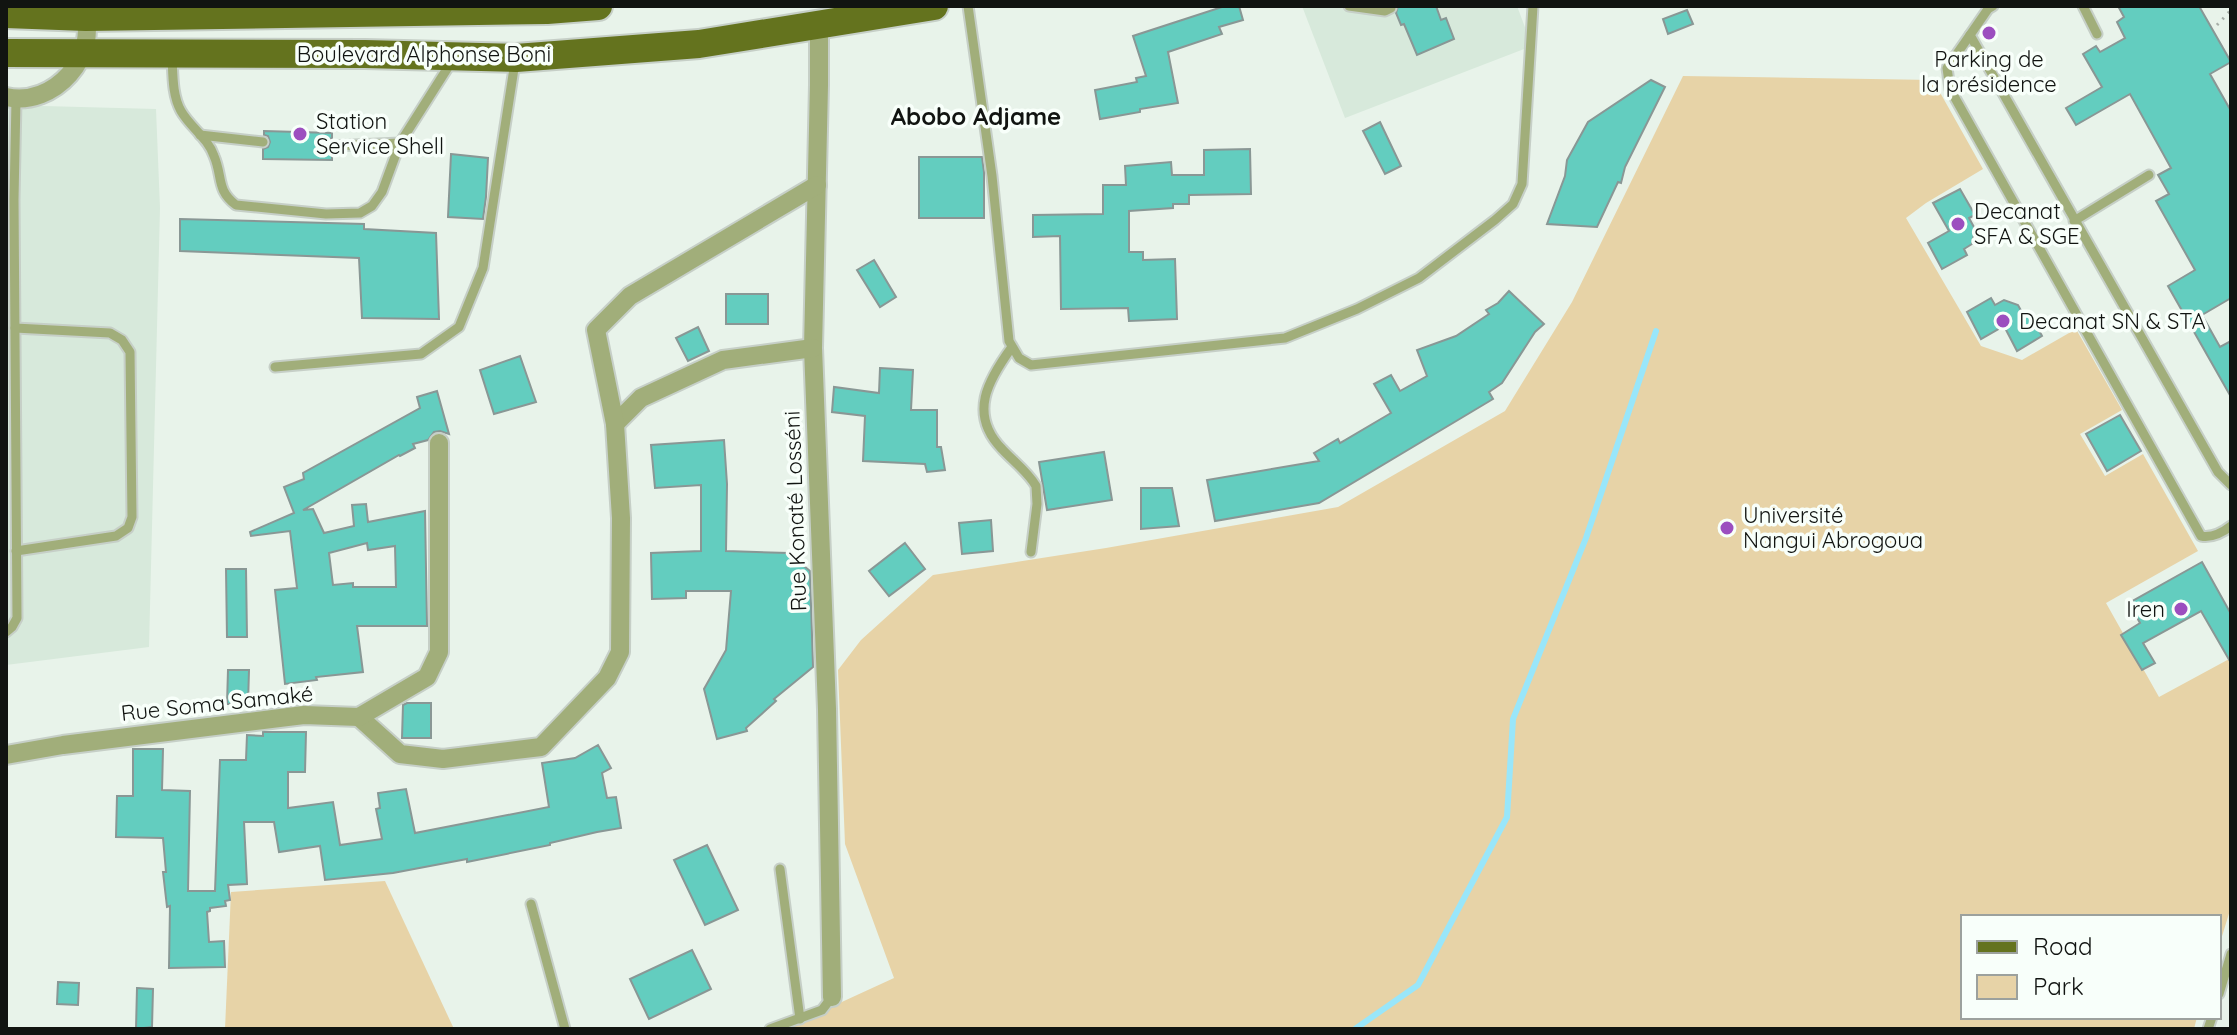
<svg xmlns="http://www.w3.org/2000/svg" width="2237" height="1035" font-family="Quicksand,sans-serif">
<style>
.built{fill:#d7e9db}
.green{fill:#e7d3a7}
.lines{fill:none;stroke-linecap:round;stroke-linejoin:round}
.stream{stroke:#99e6fa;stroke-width:6}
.building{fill:#63cdbf;stroke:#899795;stroke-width:2;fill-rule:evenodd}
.service-casing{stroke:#c6cfc7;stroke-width:13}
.minor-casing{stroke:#c6cfc7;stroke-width:22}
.primary-casing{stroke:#c6cfc7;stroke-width:32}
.path{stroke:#a6aea7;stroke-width:3;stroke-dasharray:2 6;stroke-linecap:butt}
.service{stroke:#a1ae7a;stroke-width:9}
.minor{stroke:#a1ae7a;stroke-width:18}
.primary{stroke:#64731e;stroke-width:28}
.poi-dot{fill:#9c4ebf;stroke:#f8fffa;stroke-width:3}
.labels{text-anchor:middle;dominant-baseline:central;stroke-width:7;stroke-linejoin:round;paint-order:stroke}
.street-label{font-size:22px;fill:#111411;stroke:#f8fffa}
.poi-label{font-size:22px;fill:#111411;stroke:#f8fffa;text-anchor:start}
.neighbourhood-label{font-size:24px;font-weight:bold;fill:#111411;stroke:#f8fffa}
</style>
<rect width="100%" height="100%" fill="#e8f3ea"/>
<!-- built -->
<g class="built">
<path d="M1302 6H1517L1532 46 1345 118Z"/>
<path d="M6 105 156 109 160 208 149 647 6 665Z"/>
</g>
<!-- green -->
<g class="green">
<path d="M1683 76 1933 80 1983 169 1926 203 1906 218 1981 346 2022 360 2076 329 2122 410 2080 434 2105 476 2143 454 2198 551 2106 603 2159 697 2231 658V907L2219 946V917H1963V1017H2197L2194 1029H783L894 978 845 844 838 670 861 640 933 575 1106 548 1338 507 1505 411 1572 302Z"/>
<path d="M385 881 454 1029H225L231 892Z"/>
</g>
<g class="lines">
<!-- stream -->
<path class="stream" d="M1355 1029 1418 985 1507 817 1513 719 1586 538 1656 331"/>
</g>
<!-- building -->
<g class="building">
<path d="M1225 6H1239L1243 20 1219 27 1222 34 1168 52 1178 103 1140 109V112L1100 119 1095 90 1137 82 1136 78 1146 76 1133 36Z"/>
<path d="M1398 6H1436L1441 20 1446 18 1454 39 1417 55 1404 24 1401 25 1396 13Z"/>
<path d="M2118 6H2199L2231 62 2210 74 2231 111V298L2202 315 2220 347 2231 341V397L2168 286 2195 270 2156 201 2169 194 2158 175 2171 168 2130 94 2076 125 2066 108 2102 87 2083 54 2096 46 2100 52 2125 38 2117 22 2124 17Z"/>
<path d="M1687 10 1693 24 1668 34 1663 19Z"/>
<path d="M1651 80 1665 87 1625 167 1621 183 1618 182 1597 227 1547 224 1565 176 1567 160 1588 122Z"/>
<path d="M1380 122 1401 166 1385 174 1363 131Z"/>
<path d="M264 131 332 133V138L327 140 325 146 326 151 332 153V160L263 159V149L268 147 270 142 268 136 264 135Z"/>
<path d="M1250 149 1251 194 1189 195V204H1173V208L1129 211V252H1143V260L1175 259 1177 319 1129 321 1128 308 1061 309 1060 236 1033 237V215L1103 214V185H1126L1125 166 1171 162 1172 175H1204V150Z"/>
<path d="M451 154 488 158 486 197 483 219 448 217Z"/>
<path d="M919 157H982L984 172V218H919Z"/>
<path d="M1960 189 1975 215 1969 218 1975 229 1972 244 1964 249 1967 255 1942 269 1928 243 1949 231 1933 203Z"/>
<path d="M180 219 364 224V229L436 233 439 319 362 318 359 258 180 251Z"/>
<path d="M874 260 896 297 880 307 857 270Z"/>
<path d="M1509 291 1544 324 1535 332 1502 383 1489 392 1493 399 1319 503 1215 521 1207 480 1319 461 1314 453 1338 439 1340 443 1391 413 1374 384 1391 375 1400 391 1427 376 1417 350 1456 336 1489 314 1486 310 1498 303Z"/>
<rect x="726" y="294" width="42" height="30"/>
<path d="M1991 298 1995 305 2004 300 2018 305 2024 316 2029 312 2042 336 2017 351 2004 326 1981 339 1967 312Z"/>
<path d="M698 327 709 351 688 361 676 338Z"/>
<path d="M520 356 536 402 494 414 480 370Z"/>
<path d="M880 368 913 370 911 410H937V447H941L945 470 927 472 925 464 863 461 865 416 832 412 834 387 879 393Z"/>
<path d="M437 391 449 434 440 431 434 432 428 440 413 444 415 448 400 456 399 455 303 510 313 509 324 533 354 526 352 505 366 504 368 522 425 511 427 626H357L363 672 316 677 317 680 285 684 275 590 297 588 290 531 251 536 250 532 294 513 284 487 304 479 303 473 420 408 417 397ZM367 543 368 550 395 546 396 587H353V583L333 585 329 553Z"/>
<path d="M2120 415 2141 451 2107 471 2086 434Z"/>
<path d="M724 440 727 484 726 551 788 553 810 571 813 667 774 699 776 701 746 728 747 731 717 739 704 689 726 650 731 591H686V598L652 599 651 553 701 551V485L655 488 651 445Z"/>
<path d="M1104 452 1112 500 1047 510 1039 462Z"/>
<path d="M1141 488H1172L1179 526 1141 529Z"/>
<path d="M991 520 993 551 962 554 959 523Z"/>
<path d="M905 543 925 569 889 596 869 571Z"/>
<path d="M2202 562 2231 614V663L2201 611 2143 643 2155 663 2142 670 2121 635 2140 623 2129 603Z"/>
<path d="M226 569H246L247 637H227Z"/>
<path d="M228 670H249L248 704H227Z"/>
<path d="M407 703H431V738H402L403 705Z"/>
<path d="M263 732H306L305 772H288V808L333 802 340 845 382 839 376 809 380 808 378 793 406 789 415 833 549 807 542 763 575 758 598 745 611 768 602 773 607 798 616 797 621 828 597 832 550 843V845L467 862V859L393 873 325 880 320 846 279 852 274 822H244L247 884 228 885 230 900 225 901 226 906 210 908V911L207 912 209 942 224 941 225 967 169 968 170 906 167 907 163 872H166L163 838 116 837 117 796H133V749H163L162 790 190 791 188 891H215L220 760H246L247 735 263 736Z"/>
<path d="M707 845 738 910 705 925 674 860Z"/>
<path d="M692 950 711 989 649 1019 630 979Z"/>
<path d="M58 982 79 983 78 1005 57 1004Z"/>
<path d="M137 988 153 989 152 1027 136 1029Z"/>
</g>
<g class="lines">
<defs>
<g id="service">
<path d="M968 6 992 176 1009 341 1019 358 1031 365 1285 338 1357 309 1419 278 1495 220 1513 204 1522 184 1533 6"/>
<path d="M1349 6 1385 11 1391 8"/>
<path d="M1993 6 1988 9 1970 35 2218 472 2231 485"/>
<path d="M2083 6 2097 34"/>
<path d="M1970 35 1947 68 1950 89 2201 536C2212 538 2222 533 2231 526"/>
<path d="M172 56C173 74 172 95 181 111 190 127 208 138 214 156 223 177 216 190 236 205L326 214 360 213 372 206 382 192 400 143 452 61"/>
<path d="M200 135 263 142"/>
<path d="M332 146 400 143"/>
<path d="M2074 221 2149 175"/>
<path d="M15 328 110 333 122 340 130 352 132 517 128 528 116 536 16 551"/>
<path d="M1012 347C988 380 968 414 1002 449 1013 461 1028 472 1036 486L1037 504 1031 552"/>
<path d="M275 367 421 354 459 327 483 268 515 62"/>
<path d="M6 632 12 627 17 618 14 199 16 100"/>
<path d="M780 869 800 1019"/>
<path d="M531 904 565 1029"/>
<path d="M2219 994 2231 954"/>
<path d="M770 1029 822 1010 832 997"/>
<path d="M2208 1029 2212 1017"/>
</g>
<g id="minor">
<path d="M819 24V85L813 348 827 709 832 997"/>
<path d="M6 97C54 108 101 55 83 9"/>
<path d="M615 424 641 398 723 360 813 348"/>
<path d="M359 717 400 754 443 759 541 747 607 678 620 652 621 518 615 424 596 330 630 296 817 185"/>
<path d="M6 755 63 745 304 715 359 717 427 677 439 652V443"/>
</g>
<g id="primary">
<path d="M6 14 86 17 547 10 598 6"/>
<path d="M6 53 365 54 516 58 699 44 934 6"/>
</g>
</defs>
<!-- service casing -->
<use href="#service" class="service-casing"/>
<!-- minor casing -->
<use href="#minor" class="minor-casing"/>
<!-- primary casing -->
<use href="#primary" class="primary-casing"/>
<!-- path -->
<path class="path" d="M2217 25 2231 10"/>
<!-- service -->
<use href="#service" class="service"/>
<!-- minor -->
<use href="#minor" class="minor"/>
<!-- primary -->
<use href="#primary" class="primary"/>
</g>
<!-- markers -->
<g class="poi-dot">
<circle cx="1989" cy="33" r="8"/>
<circle cx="300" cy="134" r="8"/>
<circle cx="1958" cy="224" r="8"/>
<circle cx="2003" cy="321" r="8"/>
<circle cx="1727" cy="528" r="8"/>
<circle cx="2181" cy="609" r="8"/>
</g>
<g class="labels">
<!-- street labels -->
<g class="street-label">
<text x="424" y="54">Boulevard Alphonse Boni</text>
<text transform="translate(795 511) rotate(-92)">Rue Konaté Losséni</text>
<text transform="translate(217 703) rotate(-6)">Rue Soma Samaké</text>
</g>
<!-- poi labels -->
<g class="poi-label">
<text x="1989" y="59" text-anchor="middle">Parking de<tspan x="1989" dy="25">la présidence</tspan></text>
<text x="316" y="121">Station<tspan x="316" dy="25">Service Shell</tspan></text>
<text x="1974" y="211">Decanat<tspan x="1974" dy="25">SFA &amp; SGE</tspan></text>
<text x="2019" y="321">Decanat SN &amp; STA</text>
<text x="1743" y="515">Université<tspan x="1743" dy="25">Nangui Abrogoua</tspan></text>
<text x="2165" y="609" text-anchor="end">Iren</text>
</g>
<!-- neighbourhood labels -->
<g class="neighbourhood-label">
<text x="976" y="116">Abobo Adjame</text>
</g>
</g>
<!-- border -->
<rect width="2237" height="1035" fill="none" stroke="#111411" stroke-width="16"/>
<!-- legend -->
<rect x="1961" y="915" width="260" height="104" fill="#f8fffa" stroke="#9ca19d" stroke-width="2"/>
<rect x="1977" y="941" width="40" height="12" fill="#64731e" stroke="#9ca19d" stroke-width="2"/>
<text x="2033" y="955" font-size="24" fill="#111411">Road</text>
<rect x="1977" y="975" width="40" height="24" fill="#e7d3a7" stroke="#9ca19d" stroke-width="2"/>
<text x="2033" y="995" font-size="24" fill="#111411">Park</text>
</svg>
